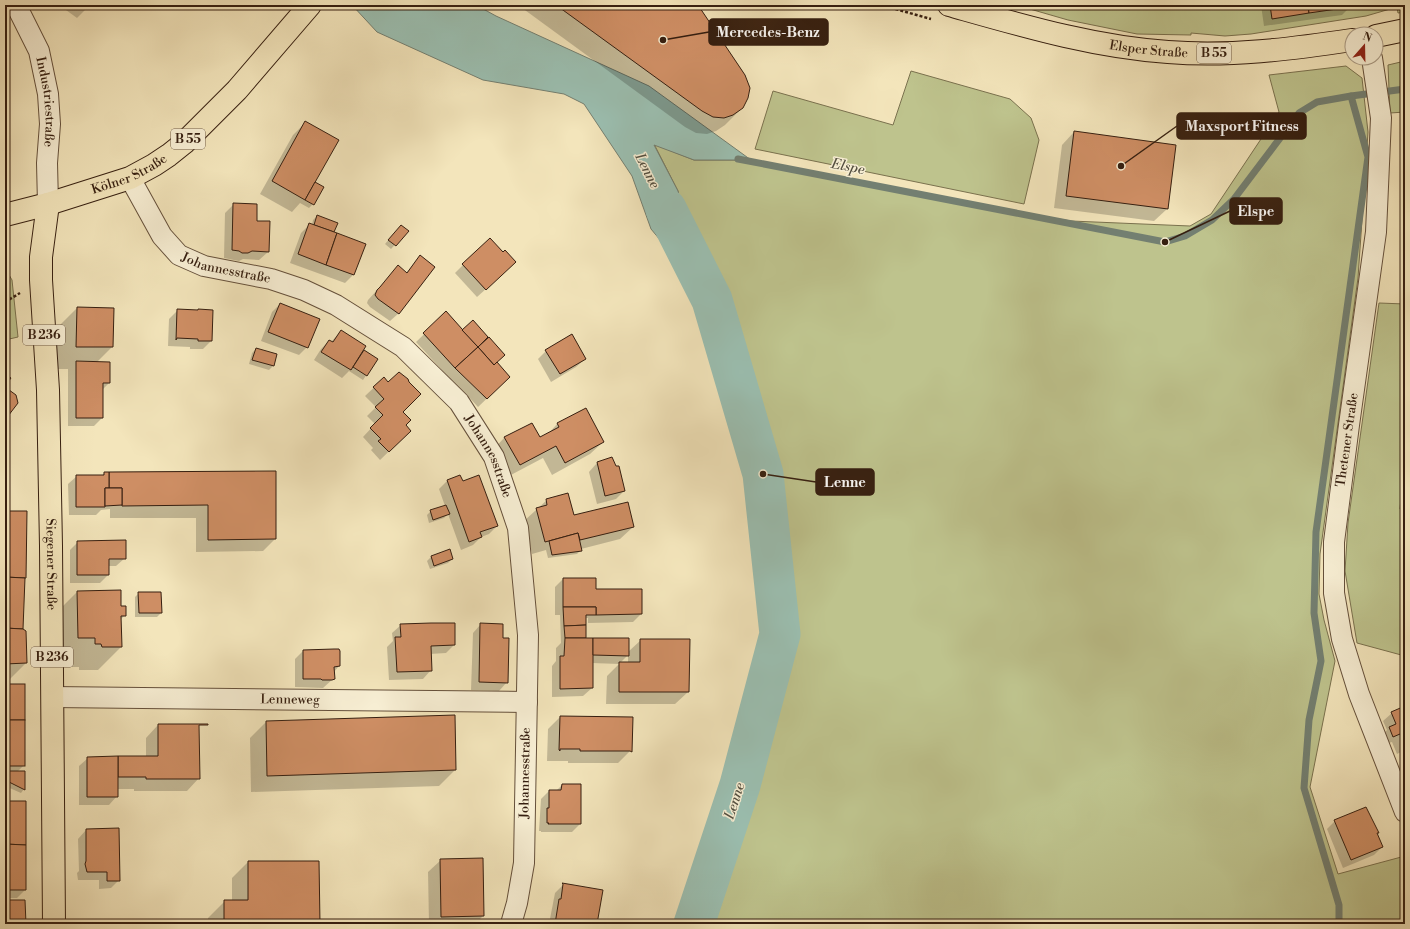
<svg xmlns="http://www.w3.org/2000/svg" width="1410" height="929" font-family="'Libre Bodoni',serif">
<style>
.green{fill:#bec38d;stroke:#7a714e}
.water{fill:#9bbfb1;stroke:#737f71}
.shadow{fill:#0003;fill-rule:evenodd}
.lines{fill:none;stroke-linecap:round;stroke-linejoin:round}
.stream{stroke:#737f71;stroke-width:7}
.river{stroke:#9bbfb1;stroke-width:41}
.building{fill:#ce8e64;stroke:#361f10}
.street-casing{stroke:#65503b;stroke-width:22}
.primary-casing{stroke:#361f10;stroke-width:24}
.path{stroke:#361f10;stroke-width:2.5;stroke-dasharray:3 2;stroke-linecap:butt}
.street{stroke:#f7eed3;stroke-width:20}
.primary{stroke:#f3e5bb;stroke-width:22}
.labels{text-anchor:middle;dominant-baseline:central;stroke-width:3;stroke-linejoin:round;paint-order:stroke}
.shield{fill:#f7eed3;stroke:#705d4a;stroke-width:1}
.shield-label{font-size:12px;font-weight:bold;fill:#361f10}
.street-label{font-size:13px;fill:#361f10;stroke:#f7eed3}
.water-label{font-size:14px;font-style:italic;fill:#544f40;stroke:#f7eed3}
.leader{fill:none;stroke:#361f10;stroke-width:1.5}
.callout-dot{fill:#361f10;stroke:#f7eed3;stroke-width:1.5}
.callout{fill:#361f10;stroke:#361f10;stroke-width:1.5}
.callout-label{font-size:14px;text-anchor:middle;font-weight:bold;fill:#fff}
</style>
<rect width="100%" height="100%" fill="#f3e5bb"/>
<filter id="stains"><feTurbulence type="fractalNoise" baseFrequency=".005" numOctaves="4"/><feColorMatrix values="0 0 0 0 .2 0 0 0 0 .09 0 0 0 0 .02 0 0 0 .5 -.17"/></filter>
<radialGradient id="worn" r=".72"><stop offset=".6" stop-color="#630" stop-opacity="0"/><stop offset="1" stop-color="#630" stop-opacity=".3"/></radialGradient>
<!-- green -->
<g class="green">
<path d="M1016 5H1405V12L1398 13 1397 7 1366 16 1251 34 1225 36 1191 33V35L1137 34 1068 20Z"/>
<path d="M1405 61V112L1390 113 1388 65Z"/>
<path d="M1346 66 1362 78 1368 132 1358 278 1320 554 1319 594 1324 620 1335 661 1310 787 1338 874 1405 856V924H684L779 653 767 532 696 283 678 191 654 144 694 160H751L918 196 1071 221 1190 226 1211 214 1279 112 1269 75Z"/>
<path d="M911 71 1010 99 1031 118 1039 140 1024 204 755 149 773 91 893 125Z"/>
<path d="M5 268 12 280 18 337 5 340Z"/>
<path d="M1379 303 1405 304V457L1400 509 1405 510V656L1357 643 1345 571 1348 523Z"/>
</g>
<!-- water -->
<path class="water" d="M352 5H476L496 16 649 86 751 160H694L654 145 678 191 696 283 651 229 632 176 584 104 564 94 483 80 377 32Z"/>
<!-- shadow -->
<g class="shadow">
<path d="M59 5H90L77 18Z"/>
<path d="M518 5H696L742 108 725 125 716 131 707 134 696 133 685 127Z"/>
<path d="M1261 5H1350V7L1342 15 1264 26Z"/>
<path d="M306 122 314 182 313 204 309 208 300 203 292 212 260 194 293 135Z"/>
<path d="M1074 132 1167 209 1154 221 1054 208 1062 145Z"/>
<path d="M234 204 256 222 268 252 259 260 243 259 239 261 224 258 225 213Z"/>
<path d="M317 216 333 233 353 275 345 283 290 263 301 233 310 224 312 225 313 220Z"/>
<path d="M397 230 407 232 391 249 385 244Z"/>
<path d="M420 257 399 313 390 321 370 307 367 303 368 300 398 267 406 273Z"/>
<path d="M463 265 507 270 477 297 455 273Z"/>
<path d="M280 304 307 347 299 355 261 341 272 312Z"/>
<path d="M77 308 112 347 96 363 109 383 102 390V418L94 426H68V369H54V331Z"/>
<path d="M177 311H212L211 341 203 349H190V347L168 346 169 319Z"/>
<path d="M446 313 459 334 473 322 504 355 495 363 501 385 478 407 466 394 465 395 416 342Z"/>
<path d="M341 331 363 350 377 359 363 380 349 371 342 378 314 360 321 349 329 341 331 342Z"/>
<path d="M256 349 276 355 273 366 269 370 249 364 252 353Z"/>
<path d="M546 351 585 359 576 367 551 382 538 359Z"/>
<path d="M384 378 388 383 402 412 404 425 410 431 380 460 371 450 373 448 363 437 375 424 367 416 376 407 365 396Z"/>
<path d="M585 409 603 442 590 454 552 475 543 458 507 477 492 451 504 438 532 424 539 438 548 434 557 424Z"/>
<path d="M597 463 624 491 616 499 597 504 589 472Z"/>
<path d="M275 472V539L263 551 196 552V518H110V509L101 510 96 515H69L68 484 77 476H102L104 473Z"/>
<path d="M460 477 462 482 497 526 489 534 481 537 473 545 461 550 448 514 444 518 429 523 427 515 431 511 445 506 439 489 447 481Z"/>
<path d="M547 500 573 516 633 527 620 539 581 549V550L577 554 548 558 546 550 532 554 524 521Z"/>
<path d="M5 512H26V576L24 578 22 630 26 663 5 684Z"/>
<path d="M78 542 125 558 116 566H108V575L100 583H70V550Z"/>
<path d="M449 550 452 559 448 563 430 569 427 561 431 557Z"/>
<path d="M563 579H595V590L641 614 633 622 588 623V618H585L583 639 628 652 641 640 688 692 675 704H606L607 676 619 664 592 663V688L583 696 552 697V666L556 661V648L561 643 560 615H555V587ZM628 655V663H620Z"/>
<path d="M77 592 120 607 125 615 120 620 121 647 98 670H79V667H72V661L55 660 54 615Z"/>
<path d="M139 593 161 613 157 617H135V597Z"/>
<path d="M481 624 502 639 507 682 499 691 471 690 473 633Z"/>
<path d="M401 625 454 645 446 653 430 654 431 670 423 679 389 680 387 647 393 641 392 633Z"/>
<path d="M303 651 339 666 334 672V678L323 688 295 687V659Z"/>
<path d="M5 685 24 765 17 772 24 789 21 793 5 786Z"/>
<path d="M1405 707V750L1397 754 1392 742 1385 744 1381 736 1387 730 1383 721 1392 713Z"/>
<path d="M560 717 631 750 618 763H568V761H547L548 729Z"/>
<path d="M266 722 455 770 439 786 251 792 250 738Z"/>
<path d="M158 725 199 778 187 791H134V789H117V796L109 805H79V766L88 758 146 757V738Z"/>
<path d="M562 785 580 824 572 832H541V831H539L541 799 549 791H556Z"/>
<path d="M5 802 25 890 17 898H5Z"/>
<path d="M1335 821H1373L1382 847 1374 855 1343 868 1327 829Z"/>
<path d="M86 830 119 880 111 888 99 889V880H78L77 873 79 871 78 839Z"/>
<path d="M441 860 483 916 475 924H429L428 872Z"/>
<path d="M248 862H318L319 924H208V918L225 901H232V878Z"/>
<path d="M564 884 596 924H549L555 893Z"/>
</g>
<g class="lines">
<!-- stream -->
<g class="stream">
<path d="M738 159 1165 242 1185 236 1212 220 1234 199 1299 113 1317 102 1351 96 1405 89"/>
<path d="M1339 924V905L1304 788 1309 720 1321 661 1314 613 1316 532 1368 157 1351 96"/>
</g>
<!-- river -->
<path class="river" d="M666 209 712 300 763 474 780 634 740 785 694 924"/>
</g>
<!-- building -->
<g class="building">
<path d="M556 5H698L745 75 750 88 748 98 743 108 733 115 724 118 713 117 702 111Z"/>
<path d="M1270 5H1308L1309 13 1272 19Z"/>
<path d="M1308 5H1351V7L1309 13Z"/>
<path d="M305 121 339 140 305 200 272 181Z"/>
<path d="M1074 131 1176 145 1168 209 1066 196Z"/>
<path d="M315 182 324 187 314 205 305 200Z"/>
<path d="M233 203 257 204V221H270L269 252 252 251 248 253H242L239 251 232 250Z"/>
<path d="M317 215 338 223 334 232 314 225Z"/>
<path d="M309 223 337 233 326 265 298 254Z"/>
<path d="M401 225 409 231 396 246 388 240Z"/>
<path d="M337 233 366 244 354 275 326 265Z"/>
<path d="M490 238 503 252 505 250 516 262 486 290 462 264Z"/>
<path d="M420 255 435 267 399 314 378 299 375 295 377 290 380 287 398 265 407 273Z"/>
<path d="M280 303 320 319 308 348 268 332Z"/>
<path d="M77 307 114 308 113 347H76Z"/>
<path d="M177 309 198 310V309L213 310 212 341H198V339L177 338 176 340Z"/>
<path d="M446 311 478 347 455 368 423 333Z"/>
<path d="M473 320 488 337 478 347 462 330Z"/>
<path d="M341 330 366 346 351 370 321 352 329 340 333 342Z"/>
<path d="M572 334 586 359 560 374 545 350Z"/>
<path d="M489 337 505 355 494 365 478 347Z"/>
<path d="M478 347 494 365 497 362 510 377 487 399 455 368Z"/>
<path d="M256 348 277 354 274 366 252 360Z"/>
<path d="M364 350 378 359 367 376 353 367Z"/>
<path d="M76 361 110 362V383H103V418H76Z"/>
<path d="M399 372 408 379 409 382 421 394 403 412 411 420 406 425 411 431 389 452 378 441 381 439 370 428 383 415 375 407 384 399 373 387 384 377 388 382Z"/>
<path d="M5 374 11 378 5 386Z"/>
<path d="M5 387 16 395 18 403 5 420Z"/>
<path d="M586 408 604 442 565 463 556 446 520 465 504 437 532 423 540 437 559 427 557 423Z"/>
<path d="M612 457 616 466H619L625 491 605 496 597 462Z"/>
<path d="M276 471V539L208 540V505L122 506V488H109V472Z"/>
<path d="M104 472H109V488H105V507H76V475H104Z"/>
<path d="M460 475 463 481 479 475 498 526 480 532 482 537 469 542 447 480Z"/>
<path d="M105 488H122V505L105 506Z"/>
<path d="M568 493 574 515 628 502 634 527 580 540 578 533 545 542 536 508 547 505 546 499Z"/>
<path d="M446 505 450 514 433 520 430 510Z"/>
<path d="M5 511H27L26 578 5 577Z"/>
<path d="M578 533 582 551 552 555 549 541Z"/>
<path d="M126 540V559H109V575H77V541Z"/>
<path d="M450 549 453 559 434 566 431 556Z"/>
<path d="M5 577 25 578 23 629 5 628Z"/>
<path d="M563 578H596V589H642V614L596 615V607H563Z"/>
<path d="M121 590V606H126V616H121L122 647H102L101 644H95V638H78L77 591Z"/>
<path d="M138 592H161L162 613H139Z"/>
<path d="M563 607H596V615H586V625L564 626Z"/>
<path d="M431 623H455V645L431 646 432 671 397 672 395 637H401L400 624Z"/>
<path d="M480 623 503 624V638H509L508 683 479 682Z"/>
<path d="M586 625V638H565L564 626Z"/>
<path d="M5 628 23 629 26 631 27 663 5 664Z"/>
<path d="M565 638H593V688L560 689V656H564Z"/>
<path d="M593 638H629V656L593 655Z"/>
<path d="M640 639H690L689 692H619V662H640Z"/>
<path d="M334 649H339L340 651V666L334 667 335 679 332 680H322L321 679H303V650Z"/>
<rect x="5" y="684" width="20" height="36"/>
<path d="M1405 706V746L1400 734 1393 737 1389 727 1396 724 1391 712Z"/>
<path d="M455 715 456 770 267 776 266 721Z"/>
<path d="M560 716 633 717 632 752 630 751H580V749H560V751L559 750Z"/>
<rect x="5" y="720" width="20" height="46"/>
<path d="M158 724H208V725H199L200 779H146V777H118V756H158Z"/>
<path d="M118 756V797H87V757Z"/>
<path d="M5 771H25V790L5 780Z"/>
<path d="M562 784H581V824H548L549 823H547V808H549V790H561Z"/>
<path d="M5 801H26V845L5 844Z"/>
<path d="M1366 807 1379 833H1377L1383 847 1351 860 1334 820Z"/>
<path d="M119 828 120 881H107V872H87L85 864 86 861V829Z"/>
<path d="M5 844 26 845V890H5Z"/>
<path d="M483 858 484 916 441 917 440 859Z"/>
<path d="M248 861H319L320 924H224V900H248Z"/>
<path d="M562 883 603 890 597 924H555L559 899H561L563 884Z"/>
<path d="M5 900H25L26 924H5Z"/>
</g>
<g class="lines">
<defs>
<g id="street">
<path id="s1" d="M16 5 39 51 48 94 50 124 47 163 48 204"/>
<path d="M1372 58 1381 118 1376 232 1349 425 1334 542V593L1342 639 1359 694 1405 812"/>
<path id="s2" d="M130 178 162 236 179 255 204 266 271 279 304 290 336 305 403 347 459 402 494 457 518 528 528 635 524 863 517 903 511 924"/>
<path id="s3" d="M52 697 527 702"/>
</g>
<g id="primary">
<path id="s4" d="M949 5C1020 25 1093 47 1168 52 1230 57 1291 49 1352 40"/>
<path d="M1376 36 1405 30"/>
<path id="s5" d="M48 204 41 257V280L48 390 51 546 54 924"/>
<path id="s6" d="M5 215 48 204 130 178 154 165 169 155 184 143 237 90 310 5"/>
</g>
</defs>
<!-- street casing -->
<use href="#street" class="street-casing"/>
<!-- primary casing -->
<use href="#primary" class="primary-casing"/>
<!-- path -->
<g class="path">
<path d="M881 5 931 19"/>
<path d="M5 302 20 293"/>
</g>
<!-- street -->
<use href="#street" class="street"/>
<!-- primary -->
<use href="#primary" class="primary"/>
</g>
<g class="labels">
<!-- shield labels -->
<g class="shield">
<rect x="1197" y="43" width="34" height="20" rx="3"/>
<rect x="171" y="129" width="34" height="20" rx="3"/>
<rect x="23" y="325" width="42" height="20" rx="3"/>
<rect x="31" y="647" width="42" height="20" rx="3"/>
</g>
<g class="shield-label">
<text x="1214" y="53">B 55</text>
<text x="188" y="139">B 55</text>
<text x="44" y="335">B 236</text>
<text x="52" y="657">B 236</text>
</g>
<!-- street labels -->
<g class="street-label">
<text stroke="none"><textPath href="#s4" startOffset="205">Elsper Straße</textPath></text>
<text stroke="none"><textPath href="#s1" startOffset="103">Industriestraße</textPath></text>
<text stroke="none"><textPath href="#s6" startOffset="131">Kölner Straße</textPath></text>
<text stroke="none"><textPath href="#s2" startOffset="141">Johannesstraße</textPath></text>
<text transform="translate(1347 440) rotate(-82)">Thetener Straße</text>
<text stroke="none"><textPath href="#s2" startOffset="477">Johannesstraße</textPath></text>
<text stroke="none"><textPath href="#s5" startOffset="361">Siegener Straße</textPath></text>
<text stroke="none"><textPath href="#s3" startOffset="238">Lenneweg</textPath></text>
<text transform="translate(525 773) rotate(-89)">Johannesstraße</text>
</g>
<!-- water labels -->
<g class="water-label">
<text transform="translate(848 167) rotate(11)">Elspe</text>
<text transform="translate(647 171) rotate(63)">Lenne</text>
<text transform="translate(735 801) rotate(-72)">Lenne</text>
</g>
</g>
<!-- callouts -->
<path class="leader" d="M663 40L709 32M1121 166L1177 126M1165 242L1230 211M763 474L816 482"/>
<g class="callout-dot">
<circle cx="663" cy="40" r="4"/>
<circle cx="1121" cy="166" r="4"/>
<circle cx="1165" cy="242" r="4"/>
<circle cx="763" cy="474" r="4"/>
</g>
<g class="callout">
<rect x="709" y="19" width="119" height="26" rx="4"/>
<rect x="1177" y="113" width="129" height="26" rx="4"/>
<rect x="1230" y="198" width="52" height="26" rx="4"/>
<rect x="816" y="469" width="58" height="26" rx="4"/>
</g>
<g class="callout-label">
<text x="768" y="37">Mercedes-Benz</text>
<text x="1242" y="131">Maxsport Fitness</text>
<text x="1256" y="216">Elspe</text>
<text x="845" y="487">Lenne</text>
</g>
<!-- margin -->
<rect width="1410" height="929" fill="none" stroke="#f3e5bb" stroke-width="20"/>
<rect x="6" y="6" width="1398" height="917" fill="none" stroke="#361f10" stroke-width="2"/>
<rect x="10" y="10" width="1390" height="909" fill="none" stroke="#361f10"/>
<!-- north arrow -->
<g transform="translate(1364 46) rotate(20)"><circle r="19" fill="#f7eed3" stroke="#aa9b85"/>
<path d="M0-3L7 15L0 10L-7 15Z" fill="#8f2418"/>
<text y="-6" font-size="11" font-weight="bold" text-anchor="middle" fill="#361f10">N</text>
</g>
<rect width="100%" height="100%" filter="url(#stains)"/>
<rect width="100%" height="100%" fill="url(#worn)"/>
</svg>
